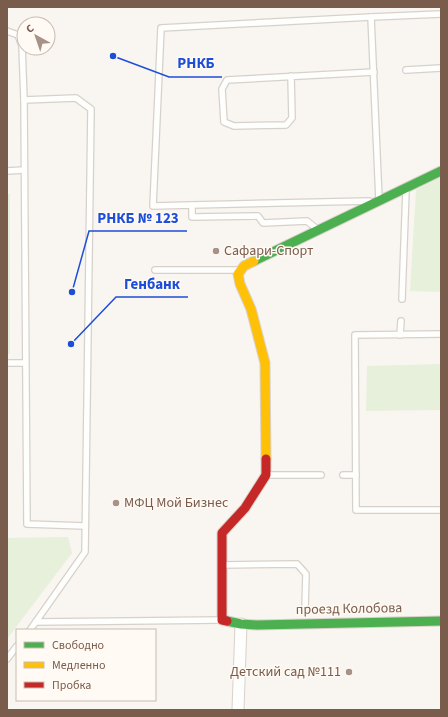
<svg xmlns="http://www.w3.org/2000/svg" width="448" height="717" font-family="'Source Sans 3',sans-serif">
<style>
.green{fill:#e7f0db}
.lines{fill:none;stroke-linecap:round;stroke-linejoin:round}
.lane-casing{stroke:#d7d1cb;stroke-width:8}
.street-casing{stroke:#d7d1cb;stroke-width:13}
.fast-casing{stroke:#d9d2cb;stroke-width:11}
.slow-casing{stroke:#d9d2cb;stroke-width:11}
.jam-casing{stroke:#d9d2cb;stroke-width:11}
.lane{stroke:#fefefd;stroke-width:5.5}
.street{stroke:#fefefd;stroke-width:11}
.fast{stroke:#4caf50;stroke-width:9}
.slow{stroke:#ffc107;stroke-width:9}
.jam{stroke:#c62828;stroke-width:9}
.poi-dot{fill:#a69286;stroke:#fffaf3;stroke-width:1.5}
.labels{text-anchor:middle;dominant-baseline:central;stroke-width:3;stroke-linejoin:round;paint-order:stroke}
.poi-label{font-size:14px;fill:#7a5c4d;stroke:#fffaf3;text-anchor:start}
.street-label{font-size:14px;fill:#7a5c4d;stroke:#fffaf3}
.leader{fill:none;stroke:#1d4ed8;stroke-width:1.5}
.callout-dot{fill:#1d4ed8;stroke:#fffaf3;stroke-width:1.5}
.callout-label{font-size:15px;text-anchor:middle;font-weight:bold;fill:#1d4ed8;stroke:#fffaf3;stroke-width:3;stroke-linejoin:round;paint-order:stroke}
</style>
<rect width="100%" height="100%" fill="#f9f5f0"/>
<!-- green -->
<g class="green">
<path d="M441 177V292L410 291 416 190Z"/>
<rect x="7" y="194" width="3" height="160"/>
<path d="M441 364V410L366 411 367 366Z"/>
<path d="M68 537 72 553 7 639V538Z"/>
</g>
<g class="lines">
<defs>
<g id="lane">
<path d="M371 17 379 200"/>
<path d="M7 31 18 35 22 46 24 100 27 524 85 526"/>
<path d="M406 70 441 68"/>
<path d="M291 76 292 118 286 125 234 126 224 122 222 89 227 80 374 72"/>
<path d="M24 100 76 98 91 109 85 552 30 630"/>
<path d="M7 171 24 170"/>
<path d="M192 205 369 201"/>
<path d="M317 229 307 221 263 223 258 216 192 217V205L153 206 161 28 371 17 441 14"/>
<path d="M155 270H239"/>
<path d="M402 299 406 190"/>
<path d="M441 334 355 335 356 510H441"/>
<path d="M400 335 401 321"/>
<path d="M7 363H25"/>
<path d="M266 475H321"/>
<path d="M343 475H356"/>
<path d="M222 565 297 564 306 574 305 609"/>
<path d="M36 622 222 620"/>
<path d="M7 659 17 646"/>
</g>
<path id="street" d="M238 710 241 624"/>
<g id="fast">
<path d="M254 261 441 171"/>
<path d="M227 621 241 624 257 625 441 621"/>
</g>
<path id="slow" d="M254 261 244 266 238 274 240 284 251 309 265 363 266 459"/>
<path id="jam" d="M227 621 222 620V533L245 508 266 475V459"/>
</defs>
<!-- lane casing -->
<use href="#lane" class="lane-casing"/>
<!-- street casing -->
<use href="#street" class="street-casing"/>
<!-- fast casing -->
<use href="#fast" class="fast-casing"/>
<!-- slow casing -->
<use href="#slow" class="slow-casing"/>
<!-- jam casing -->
<use href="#jam" class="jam-casing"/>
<!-- lane -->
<use href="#lane" class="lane"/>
<!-- street -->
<use href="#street" class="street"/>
<!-- fast -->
<use href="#fast" class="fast"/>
<!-- slow -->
<use href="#slow" class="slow"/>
<!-- jam -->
<use href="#jam" class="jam"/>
</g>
<!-- markers -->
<g class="poi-dot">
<circle cx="216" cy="251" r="4"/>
<circle cx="116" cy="503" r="4"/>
<circle cx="349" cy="672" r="4"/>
</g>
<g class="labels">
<!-- poi labels -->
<g class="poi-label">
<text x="224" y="251">Сафари-Спорт</text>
<text x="124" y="503">МФЦ Мой Бизнес</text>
<text x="341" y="672" text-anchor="end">Детский сад №111</text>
</g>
<!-- street labels -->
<g class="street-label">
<text transform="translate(349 609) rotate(-1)">проезд Колобова</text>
</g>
</g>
<!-- callouts -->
<path class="leader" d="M113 56L169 77H222M72 292L89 231H187M71 344L116 297H188"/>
<g class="callout-dot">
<circle cx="113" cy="56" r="4"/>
<circle cx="72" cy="292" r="4"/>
<circle cx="71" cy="344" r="4"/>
</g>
<g class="callout-label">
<text x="196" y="68">РНКБ</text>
<text x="138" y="223">РНКБ № 123</text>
<text x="152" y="289">Генбанк</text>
</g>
<!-- border -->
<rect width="448" height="717" fill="none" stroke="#7a5c4d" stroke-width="16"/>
<!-- legend -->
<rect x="16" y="629" width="140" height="72" fill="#fffaf3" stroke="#cabbb1"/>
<rect x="24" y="642" width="20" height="6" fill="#4caf50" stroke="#cabbb1"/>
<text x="52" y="649" font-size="12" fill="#7a5c4d">Свободно</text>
<rect x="24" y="662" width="20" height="6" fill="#ffc107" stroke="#cabbb1"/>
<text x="52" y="669" font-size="12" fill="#7a5c4d">Медленно</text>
<rect x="24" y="682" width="20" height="6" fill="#c62828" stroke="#cabbb1"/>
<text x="52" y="689" font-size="12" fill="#7a5c4d">Пробка</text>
<!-- north arrow -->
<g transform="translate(36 36) rotate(320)"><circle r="19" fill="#fffaf3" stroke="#cabbb1"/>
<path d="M0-3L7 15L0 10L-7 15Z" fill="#a69286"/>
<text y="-6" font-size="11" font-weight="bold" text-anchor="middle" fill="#7a5c4d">С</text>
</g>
</svg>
